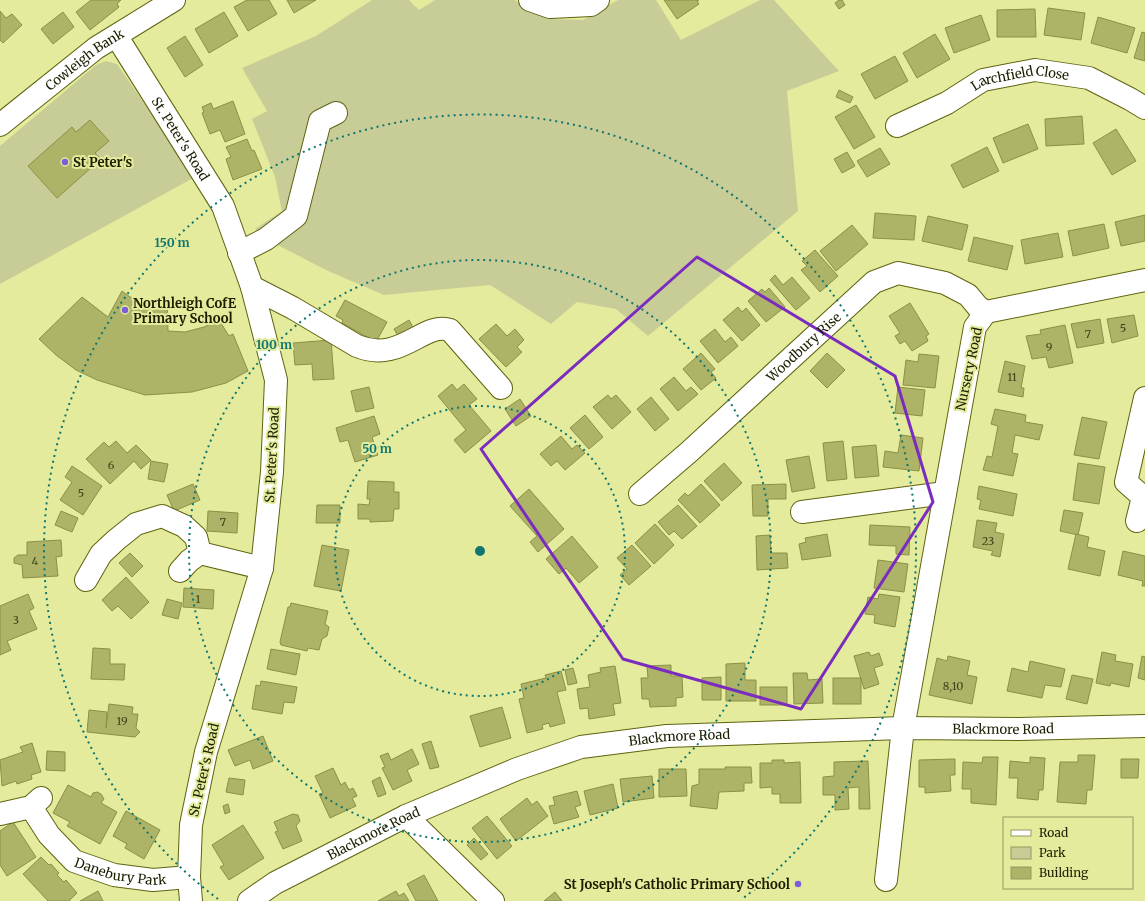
<svg xmlns="http://www.w3.org/2000/svg" width="1145" height="901" font-family="Merriweather,serif">
<style>
.green{fill:#c8cd97}
.building{fill:#adb367;stroke:#8b9044}
.lines{fill:none;stroke-linecap:round;stroke-linejoin:round}
.minor-casing{stroke:#5f6310;stroke-width:24}
.minor{stroke:#fff;stroke-width:22}
.marked{fill:none;stroke:#7b2cbf;stroke-width:3;stroke-linejoin:round}
.ring{fill:none;stroke:#0f766e;stroke-width:2;stroke-dasharray:2 4}
.poi-dot{fill:#7e5dd8;stroke:#e4eb9c;stroke-width:1.5}
.labels{text-anchor:middle;dominant-baseline:central;stroke-width:4;stroke-linejoin:round;paint-order:stroke}
.number-label{font-size:11px;fill:#40431a}
.street-label{font-size:13px;fill:#1c1e00;stroke:#e4eb9c}
.poi-label{font-size:13px;font-weight:bold;fill:#1c1e00;stroke:#e4eb9c;text-anchor:start}
.centre{fill:#0f766e;stroke:#e4eb9c;stroke-width:2}
.ring-label{font-size:12px;text-anchor:middle;font-weight:bold;fill:#0f766e;stroke:#e4eb9c;stroke-width:4;stroke-linejoin:round;paint-order:stroke}
</style>
<rect width="100%" height="100%" fill="#e4eb9c"/>
<!-- green -->
<g class="green">
<path d="M372 0H409L419 10 435 0H515L522 6 549 19 583 20 618 0H656L681 40 760 0H774L839 71 787 91 798 211 648 336 616 309 577 302 551 324 490 285 384 295 328 271 266 239 255 229 282 211 275 177 252 119 267 111 242 68 316 36Z"/>
<path d="M106 61 117 64 195 177 0 284V146L96 65Z"/>
</g>
<!-- building -->
<g class="building">
<path d="M91 0H121L117 4 119 7 90 30 76 12Z"/>
<path d="M247 0H269L277 14 248 31 234 7Z"/>
<path d="M287 0H316L294 13Z"/>
<path d="M664 0H699L697 1 699 4 677 19Z"/>
<path d="M839 0H842L845 5 839 9 835 3Z"/>
<path d="M1048 8 1085 13 1081 40 1044 35Z"/>
<path d="M1035 9 1036 37H997V10Z"/>
<path d="M0 11 6 18 12 14 22 25 3 43 0 40Z"/>
<path d="M63 12 74 27 53 44 41 29Z"/>
<path d="M224 12 238 36 209 53 195 29Z"/>
<path d="M981 15 990 40 954 53 945 28Z"/>
<path d="M1098 17 1135 28 1127 53 1091 43Z"/>
<path d="M1142 32 1145 33V61L1134 58Z"/>
<path d="M935 34 950 59 917 78 903 53Z"/>
<path d="M185 36 203 65 185 77 167 48Z"/>
<path d="M895 56 908 81 875 99 861 74Z"/>
<path d="M839 90 853 97 850 103 836 97Z"/>
<path d="M233 101 245 134 225 142 220 130 210 134 202 113 204 112 202 107 211 103 213 109Z"/>
<path d="M856 105 875 137 854 149 835 117Z"/>
<path d="M1082 116 1084 144 1046 146 1045 119Z"/>
<path d="M90 120 109 141 95 153 101 159 57 198 28 166 72 127 76 132Z"/>
<path d="M1028 124 1038 149 1003 163 993 138Z"/>
<path d="M1116 129 1136 161 1112 175 1093 143Z"/>
<path d="M247 139 252 151 254 150 262 169 233 180 226 159 231 157 226 147Z"/>
<path d="M987 147 999 171 963 188 951 165Z"/>
<path d="M880 148 890 164 867 177 857 161Z"/>
<path d="M847 152 855 166 842 173 834 159Z"/>
<path d="M875 213 916 216 914 240 873 238Z"/>
<path d="M1145 215V241L1121 246 1115 222Z"/>
<path d="M928 216 968 225 962 250 922 241Z"/>
<path d="M1104 224 1109 248 1073 256 1068 231Z"/>
<path d="M852 225 868 244 836 271 820 251Z"/>
<path d="M1058 233 1063 257 1025 264 1021 240Z"/>
<path d="M974 237 1013 246 1007 270 968 261Z"/>
<path d="M815 250 838 276 820 292 801 270 807 266 802 261Z"/>
<path d="M775 275 783 285 792 277 810 298 796 310 770 280Z"/>
<path d="M769 288 785 307 766 322 748 301 762 289 765 292Z"/>
<path d="M122 291 130 297 155 304 167 302 168 331 185 332 204 327 219 320 229 336 233 334 248 371 226 383 192 392 145 395 97 380 76 370 56 355 39 339 82 297 108 317Z"/>
<path d="M345 300 387 322 376 342 342 323 343 320 336 316Z"/>
<path d="M910 303 929 334 926 336 928 341 912 351 905 341 900 344 895 336 900 333 889 316Z"/>
<path d="M738 307 742 312 746 308 760 325 742 341 723 320Z"/>
<path d="M1134 315 1138 336 1112 343 1107 319Z"/>
<path d="M1100 319 1104 343 1077 348 1071 324Z"/>
<path d="M409 320 416 333 401 341 394 329Z"/>
<path d="M496 324 507 336 515 329 524 340 517 347 522 352 506 367 479 339Z"/>
<path d="M1065 325 1073 363 1049 368 1046 357 1032 359 1026 336 1041 334 1040 330Z"/>
<path d="M715 329 725 342 731 337 738 346 718 363 700 341Z"/>
<path d="M331 340 334 379 313 380 312 364 295 365 293 343Z"/>
<path d="M701 353 715 369 711 372 716 378 701 390 683 369Z"/>
<path d="M827 353 845 370 827 388 810 371Z"/>
<path d="M919 354 939 356 935 388 903 385 906 360 918 362Z"/>
<path d="M1005 361 1025 366 1021 388H1024L1023 397 998 392Z"/>
<path d="M674 377 686 391 691 387 698 394 678 411 660 389Z"/>
<path d="M452 384 457 390 464 384 477 399 469 405 491 431 465 453 454 440 466 430 438 396Z"/>
<path d="M369 387 374 408 356 412 351 391Z"/>
<path d="M898 387 925 390 922 416 895 413Z"/>
<path d="M608 395 611 399 616 395 631 412 612 429 593 407Z"/>
<path d="M651 397 669 419 655 431 637 409Z"/>
<path d="M520 399 531 416 516 426 505 409Z"/>
<path d="M995 409 1026 415 1025 422 1043 425 1039 440 1015 435 1012 453 1018 454 1013 476 983 470 987 456 992 457 998 426 991 424Z"/>
<path d="M585 415 603 437 589 449 570 428Z"/>
<path d="M374 416 380 434 372 437 378 455 355 462 348 440 340 442 336 428Z"/>
<path d="M1082 417 1107 422 1099 459 1074 455Z"/>
<path d="M901 435 923 438 919 471 883 467 885 451 898 453Z"/>
<path d="M561 436 572 449 577 445 585 453 565 470 557 461 551 466 540 454Z"/>
<path d="M116 441 127 453 136 445 151 460 141 469 134 461 110 484 86 459 104 442 109 447Z"/>
<path d="M843 441 847 479 827 481 823 443Z"/>
<path d="M876 445 879 476 855 478 852 447Z"/>
<path d="M809 456 815 488 792 492 786 460Z"/>
<path d="M151 461 168 464 164 482 148 479Z"/>
<path d="M724 463 742 483 722 501 704 481Z"/>
<path d="M1078 463 1105 467 1099 504 1073 500Z"/>
<path d="M72 466 102 486 83 515 60 500 72 482 65 477Z"/>
<path d="M368 481 394 482V492H399V509H394L393 521 370 522V519H358V504L369 505 370 499H367Z"/>
<path d="M193 484 200 500 174 511 167 495Z"/>
<path d="M701 484 720 505 700 523 678 500 685 493 688 496Z"/>
<path d="M786 484V499H768V516H753L752 485Z"/>
<path d="M979 486 1017 494 1013 516 979 509 981 500 977 499Z"/>
<path d="M529 489 564 529 538 552 530 542 537 536 510 506Z"/>
<path d="M317 505H340V523H316Z"/>
<path d="M678 505 697 526 682 539 674 531 669 535 658 522Z"/>
<path d="M1064 510 1083 513 1078 535 1060 531Z"/>
<path d="M61 511 78 518 72 532 55 525Z"/>
<path d="M208 511 238 513 237 533 207 531Z"/>
<path d="M977 520 997 523 995 532 1004 534 1000 557 991 555 993 551 973 547Z"/>
<path d="M655 524 674 545 654 564 635 543Z"/>
<path d="M870 525 910 527 909 555 896 554V546L869 545Z"/>
<path d="M827 534 831 556 802 560 799 544 806 542 805 538Z"/>
<path d="M1076 534 1089 537 1087 547 1105 551 1100 576 1068 569Z"/>
<path d="M770 535 771 553H787L788 568 757 570 756 536Z"/>
<path d="M572 536 598 567 579 583 566 568 559 574 546 559Z"/>
<path d="M61 540 62 556 56 557 58 576 23 578 22 565 14 563V558L18 555H27V542Z"/>
<path d="M322 545 349 550 341 591 314 586Z"/>
<path d="M632 545 651 566 629 585 620 575 627 569 617 558Z"/>
<path d="M1123 551 1145 556V586H1142L1143 581 1118 575Z"/>
<path d="M130 553 143 566 132 577 119 563Z"/>
<path d="M878 560 908 564 904 592 874 588Z"/>
<path d="M126 577 149 602 131 619 118 606 112 611 102 600Z"/>
<path d="M184 588 214 590 213 609 183 607Z"/>
<path d="M28 594 34 608 29 611 37 629 7 641 11 650 0 655V606Z"/>
<path d="M879 594 900 597 895 627 874 623 875 615 865 614 868 597 878 599Z"/>
<path d="M167 599 182 603 178 619 162 615Z"/>
<path d="M291 603 328 611 325 624 329 627 327 636 322 639 319 650 308 648 307 651 281 645 280 642 288 607H290Z"/>
<path d="M93 648 110 649V664H125L124 680 91 679Z"/>
<path d="M271 649 300 654 296 675 267 669Z"/>
<path d="M869 652 871 656 879 653 883 665 874 668 879 684 864 689 854 656Z"/>
<path d="M1102 652 1116 655 1115 661 1133 664 1129 687 1111 683 1110 686 1096 683Z"/>
<path d="M948 656 970 661 967 675 977 677 972 704 929 695 937 658 947 661Z"/>
<path d="M1142 656 1145 657V680L1138 678Z"/>
<path d="M1030 661 1065 669 1061 687 1045 685 1042 698 1007 691 1012 668 1028 672Z"/>
<path d="M745 663V680H756V701H726V664Z"/>
<path d="M671 665V676H682L683 697 676 698V706L650 707 649 699H642L641 678H648L647 666Z"/>
<path d="M615 666 621 703 613 704 615 715 589 719 588 708 580 709 577 689 590 687 588 675 601 672 600 668Z"/>
<path d="M573 668 577 683 568 685 565 670Z"/>
<path d="M561 671 566 690 557 692 565 723 550 727 549 723 542 725 543 729 527 733 519 699 524 698 521 684 546 678 545 675Z"/>
<path d="M793 673H807L808 680 822 679 823 703 794 704Z"/>
<path d="M1072 675 1093 679 1087 704 1066 699Z"/>
<path d="M721 677V700H702V678Z"/>
<rect x="833" y="678" width="28" height="26"/>
<path d="M261 681 297 687 294 703 284 702 282 714 252 709 256 685 260 686Z"/>
<rect x="760" y="687" width="27" height="18"/>
<path d="M109 704 133 707 132 714H138L136 728 140 732 135 737 87 732 89 710 107 712 106 728Z"/>
<path d="M502 707 511 738 480 747 470 716Z"/>
<path d="M263 736 273 761 253 769 250 760 235 766 228 750Z"/>
<path d="M431 741 439 767 430 769 422 744Z"/>
<path d="M32 743 41 772 31 775 32 779 17 784 16 781 2 786 0 760 23 752 20 747Z"/>
<path d="M412 749 419 764 407 770 412 781 393 790 382 768 385 767 380 756 388 753 391 760Z"/>
<path d="M47 751 65 752V771L46 770Z"/>
<path d="M1078 755H1095L1092 790H1087L1086 804 1057 802 1060 762H1078Z"/>
<path d="M983 757H998L996 805 971 803V789H962L963 762 982 763Z"/>
<path d="M1030 757 1045 758 1043 790H1039L1038 800 1017 798 1018 778H1009L1010 761 1030 763Z"/>
<path d="M955 759V775H950L951 791 925 793V787H919V760Z"/>
<path d="M1121 759H1139L1138 778H1121Z"/>
<path d="M772 760H784V763L800 762 801 803H780V794H772V787L760 788V763H772Z"/>
<path d="M868 761 870 809H859V787L848 788 849 809 835 810V795H823V777L834 776V762Z"/>
<path d="M725 767H751L752 783H744V791L719 792 717 809 690 806 692 786 699 784V769H726Z"/>
<path d="M333 768 341 785 345 782 349 790 353 788 357 796 352 798 356 806 330 818 319 794 323 793 315 776Z"/>
<path d="M659 769H686L687 796 659 797Z"/>
<path d="M652 776 654 798 623 802 620 779Z"/>
<path d="M380 777 386 794 378 797 372 781Z"/>
<path d="M229 778 245 780 243 795 226 792Z"/>
<path d="M613 784 618 808 590 815 584 791Z"/>
<path d="M68 785 91 797 93 793 97 792 101 794 104 799 101 803 117 812 100 844 67 826 70 822 53 813Z"/>
<path d="M577 791 581 805 575 807 579 817 554 824 549 806 555 805 553 797Z"/>
<path d="M527 798 532 805 537 801 548 816 516 841 500 819Z"/>
<path d="M228 804 230 812 225 814 223 806Z"/>
<path d="M126 811 160 830 144 859 125 848 127 844 113 836Z"/>
<path d="M293 814 298 815 300 821 296 826 302 841 283 849 275 832 278 831 274 822Z"/>
<path d="M487 816 512 846 497 859 472 828Z"/>
<path d="M13 822 36 857 7 876 0 865V831Z"/>
<path d="M243 825 264 858 229 880 220 867 224 865 212 845Z"/>
<path d="M474 838 488 854 481 860 467 845Z"/>
<path d="M41 857 49 865 51 864 59 873 57 875 64 882 66 880 77 893 69 901H48L23 874Z"/>
<path d="M424 875 438 901H416L407 884Z"/>
<path d="M98 891 103 901H80Z"/>
<path d="M396 891 399 896 404 893 409 901H378Z"/>
<path d="M555 892 562 901H544Z"/>
</g>
<g class="lines">
<defs>
<g id="minor">
<path d="M530 0 550 7 591 5 598 0"/>
<path id="s1" d="M117 37 223 206 252 287 276 380 272 472 262 568 206 752 191 825 189 877 191 901"/>
<path id="s2" d="M0 125 96 48 174 0"/>
<path id="s3" d="M897 126 947 103 983 80 1035 70 1089 78 1130 99 1145 108"/>
<path d="M239 253 266 239 296 216 320 121 336 113"/>
<path d="M252 287 293 308 357 346C401 364 423 321 450 330L501 388"/>
<path id="s4" d="M640 494 689 452 874 282 898 273 945 283 968 295 978 307 986 312"/>
<path d="M802 512 945 493"/>
<path d="M1137 521 1143 497 1126 482 1145 398"/>
<path d="M180 571 189 561 200 553 262 568"/>
<path d="M86 580 101 554 116 540 136 524 162 516 184 526 196 537 200 553"/>
<path id="s5" d="M41 798 31 807 49 835 74 861 114 875 153 880 189 877"/>
<path d="M0 814 31 807"/>
<path d="M406 816 493 901"/>
<path d="M886 880 903 728 975 327 986 312 1145 280"/>
<path id="s6" d="M249 901 275 883 406 816 517 769 581 747 667 736 903 728 1019 729 1145 726"/>
</g>
</defs>
<!-- minor casing -->
<use href="#minor" class="minor-casing"/>
<!-- minor -->
<use href="#minor" class="minor"/>
</g>
<!-- marked area -->
<path class="marked" d="M697 257 895 376 933 502 801 709 623 659 481 449Z"/>
<!-- distance rings -->
<g class="ring">
<circle cx="480" cy="551" r="145"/>
<circle cx="480" cy="551" r="291"/>
<path d="M218 899A436 436 0 1 1 742 899"/>
</g>
<!-- markers -->
<g class="poi-dot">
<circle cx="65" cy="162" r="4"/>
<circle cx="125" cy="310" r="4"/>
<circle cx="798" cy="884" r="4"/>
</g>
<g class="labels">
<!-- number labels -->
<g class="number-label">
<text x="1123" y="328">5</text>
<text x="1088" y="334">7</text>
<text x="1049" y="347">9</text>
<text x="1012" y="377">11</text>
<text x="111" y="465">6</text>
<text x="81" y="493">5</text>
<text x="223" y="522">7</text>
<text x="988" y="541">23</text>
<text x="35" y="561">4</text>
<text x="198" y="599">1</text>
<text x="16" y="620">3</text>
<text x="953" y="686">8,10</text>
<text x="122" y="721">19</text>
</g>
<!-- street labels -->
<g class="street-label">
<text stroke="none"><textPath href="#s2" startOffset="107">Cowleigh Bank</textPath></text>
<text stroke="none"><textPath href="#s3" startOffset="135">Larchfield Close</textPath></text>
<text stroke="none"><textPath href="#s1" startOffset="120">St. Peter's Road</textPath></text>
<text stroke="none"><textPath href="#s4" startOffset="220">Woodbury Rise</textPath></text>
<text transform="translate(969 369) rotate(-78)">Nursery Road</text>
<text transform="translate(272 455) rotate(-87)">St. Peter's Road</text>
<text stroke="none"><textPath href="#s6" startOffset="790">Blackmore Road</textPath></text>
<text stroke="none"><textPath href="#s6" startOffset="466">Blackmore Road</textPath></text>
<text transform="translate(204 770) rotate(-77)">St. Peter's Road</text>
<text stroke="none"><textPath href="#s6" startOffset="142">Blackmore Road</textPath></text>
<text stroke="none"><textPath href="#s5" startOffset="131">Danebury Park</textPath></text>
</g>
<!-- poi labels -->
<g class="poi-label">
<text x="73" y="162">St Peter's</text>
<text x="133" y="303">Northleigh CofE<tspan x="133" dy="15">Primary School</tspan></text>
<text x="790" y="884" text-anchor="end">St Joseph's Catholic Primary School</text>
</g>
</g>
<circle cx="480" cy="551" r="6" class="centre"/>
<g class="ring-label">
<text x="172" y="247">150 m</text>
<text x="274" y="349">100 m</text>
<text x="377" y="453">50 m</text>
</g>
<!-- legend -->
<rect x="1003" y="817" width="130" height="72" fill="#e4eb9c" stroke="#94995e"/>
<rect x="1011" y="830" width="20" height="6" fill="#ffffff" stroke="#94995e"/>
<text x="1039" y="837" font-size="12" fill="#1c1e00">Road</text>
<rect x="1011" y="847" width="20" height="12" fill="#c8cd97" stroke="#94995e"/>
<text x="1039" y="857" font-size="12" fill="#1c1e00">Park</text>
<rect x="1011" y="867" width="20" height="12" fill="#adb367" stroke="#94995e"/>
<text x="1039" y="877" font-size="12" fill="#1c1e00">Building</text>
</svg>
